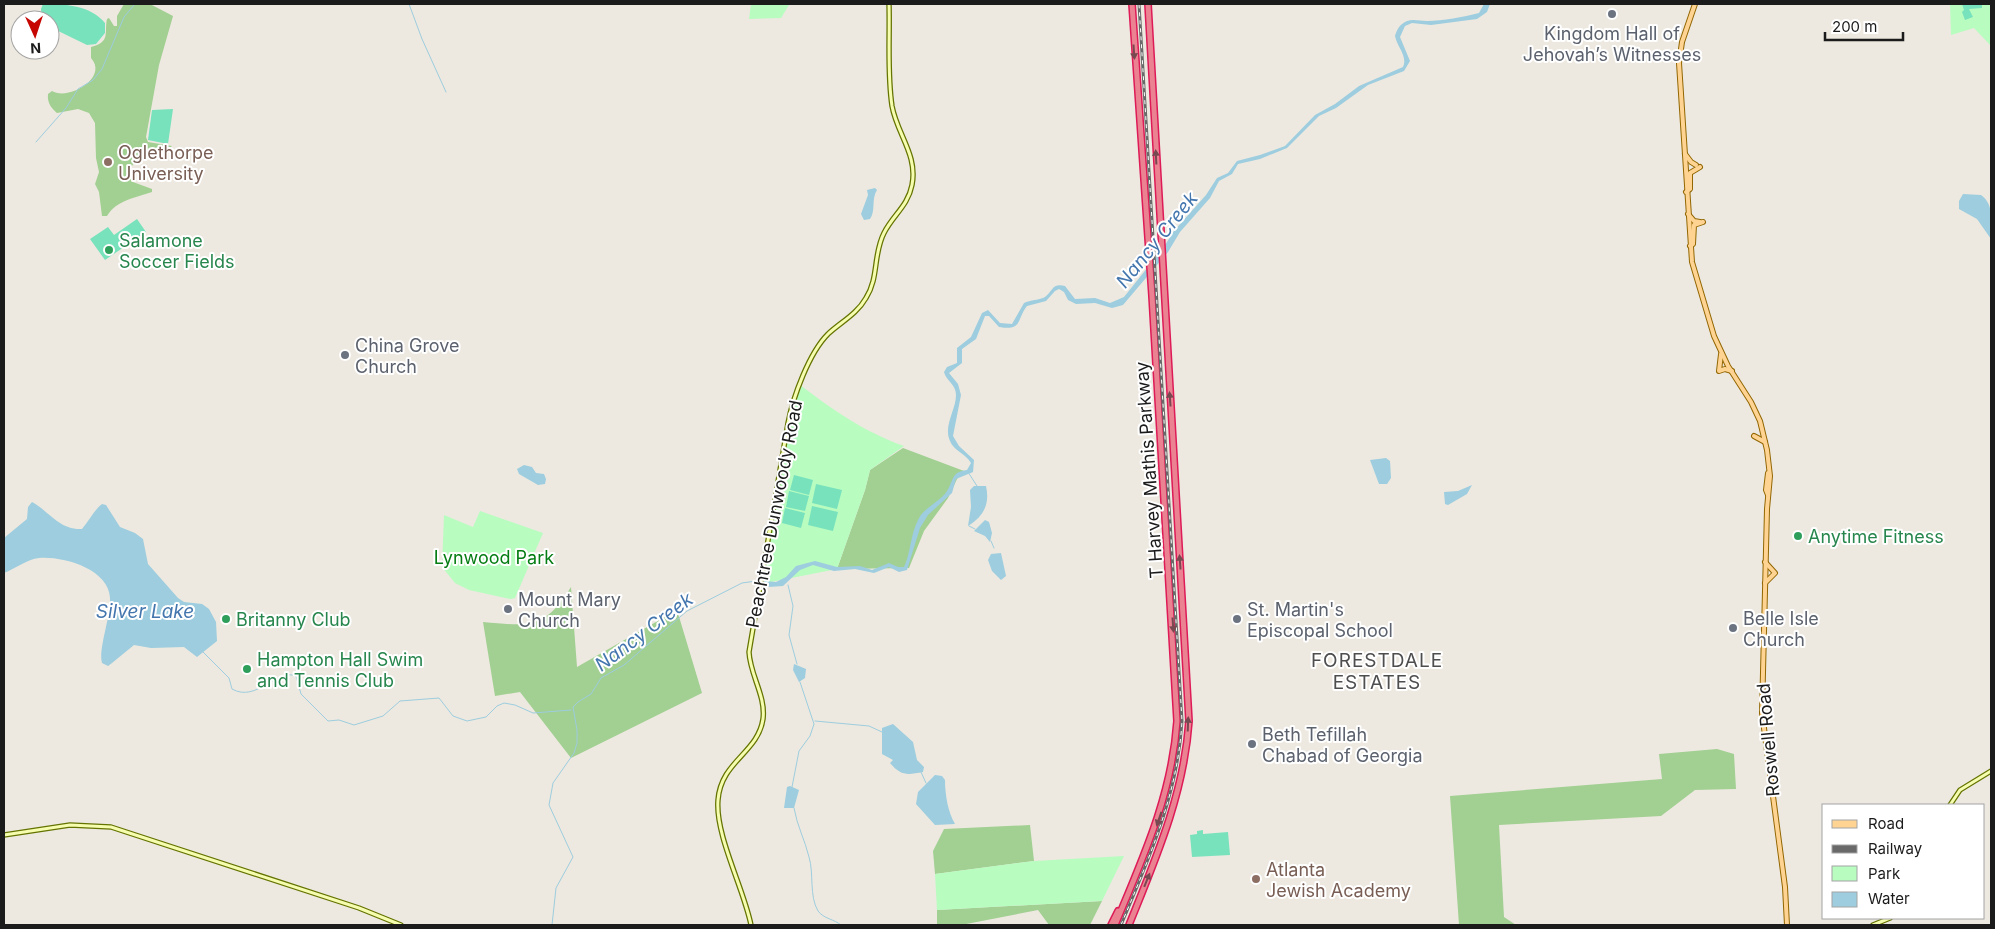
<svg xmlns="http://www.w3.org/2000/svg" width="1995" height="929" font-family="Inter,sans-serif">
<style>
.forest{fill:#a2cf92}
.park{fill:#b8fcc0}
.pitch{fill:#78e2bc}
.water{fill:#9dcdde}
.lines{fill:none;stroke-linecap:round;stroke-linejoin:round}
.stream{stroke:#9dcdde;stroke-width:1}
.secondary-casing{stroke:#647400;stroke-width:5.5}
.primary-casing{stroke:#926600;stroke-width:6}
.motorway-casing{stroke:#de1a57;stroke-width:8}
.secondary{stroke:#f6fdaf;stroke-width:3}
.primary{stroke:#ffd493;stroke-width:4}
.motorway{stroke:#ea8292;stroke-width:5}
.rail-casing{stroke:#696969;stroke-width:3}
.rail{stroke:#fff;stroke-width:1;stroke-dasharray:4;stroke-linecap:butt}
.oneway{fill:#784951}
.worship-dot{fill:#6b7280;stroke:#fff;stroke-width:2}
.education-dot{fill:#8d6e63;stroke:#fff;stroke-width:2}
.leisure-dot{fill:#2e9e5b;stroke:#fff;stroke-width:2}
.labels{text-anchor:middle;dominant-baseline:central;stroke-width:4;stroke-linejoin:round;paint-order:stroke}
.worship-label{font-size:18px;fill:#5b616d;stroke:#fff;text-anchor:start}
.education-label{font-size:18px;fill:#785e54;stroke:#fff;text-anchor:start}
.leisure-label{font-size:18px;fill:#27864d;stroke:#fff;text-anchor:start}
.street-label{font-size:18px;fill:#1b1b1b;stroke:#fff}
.park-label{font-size:18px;fill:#057d13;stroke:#fff}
.water-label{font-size:19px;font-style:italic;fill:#4476ae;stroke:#fff}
.neighbourhood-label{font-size:19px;letter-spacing:1px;fill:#4e4e4e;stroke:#fff}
</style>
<rect width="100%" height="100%" fill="#ede9e0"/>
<!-- forest -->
<g class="forest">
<path d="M124 4H150L173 16 159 65 146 137 148 142 172 146 167 151H144L131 167 133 182 152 189V192C135 198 117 200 107 216H102L99 192 95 184 99 172 96 158 95 123 89 113 78 109 57 113C51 108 47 102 48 94L52 91C68 101 109 78 91 58V47C111 42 104 33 107 19L109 18 114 26H117V16Z"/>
<path d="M903 448 964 471 957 479 948 498 924 531 909 568 837 569 865 490 870 470Z"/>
<path d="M571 587 577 667 677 610 702 693 571 758 520 692 495 696 483 622C530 626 544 630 571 587Z"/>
<path d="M1717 749 1734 754 1736 789 1695 790 1661 816 1499 825 1504 917 1516 925H1459L1450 796 1662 779 1659 754Z"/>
<path d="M1030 825 1034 861 935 874 933 851 944 829Z"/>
<path d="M1102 901 1090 925H1049L1038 910 961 925H937V910Z"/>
</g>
<!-- park -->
<g class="park">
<path d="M751 4H788L789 5 781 18 749 19Z"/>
<path d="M1950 4H1991V46L1974 28 1951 35Z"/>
<path d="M799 384C834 411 863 431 904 446L870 470 865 490 837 569 761 584 783 443Z"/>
<path d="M480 511 543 533 515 598 510 599 469 590 455 583 442 567 444 515 473 527Z"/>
<path d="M1124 856 1102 901 937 910 935 874 1034 861Z"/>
</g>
<!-- pitch -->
<g class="pitch">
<path d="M43 4C65 4 90 5 105 23V33L96 44 87 45 50 27V20H42L41 9Z"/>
<path d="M1962 4H1982V8L1969 9 1973 17 1965 20 1962 12 1964 10Z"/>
<path d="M173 109 168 144 148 140 152 110Z"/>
<path d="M137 219 146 232 105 260 90 239 108 227 114 235Z"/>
<path d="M794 475 813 480 809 495 790 490Z"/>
<path d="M816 484 842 490 837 509 812 503Z"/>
<path d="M789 491 809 496 805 511 786 507Z"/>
<path d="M812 506 838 512 833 531 808 525Z"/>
<path d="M785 508 805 513 801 528 782 523Z"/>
<path d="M1203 830V834L1228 832 1230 855 1192 857 1190 835 1197 834V831Z"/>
</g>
<!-- water -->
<g class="water">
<path d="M1484 4H1490L1487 12 1477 19 1431 25 1412 23 1405 26 1400 37 1410 61 1404 71 1368 85 1336 108 1319 116 1287 148 1260 159 1238 164 1232 174 1219 181 1210 198 1180 232 1168 252 1123 305 1112 308 1095 303 1076 304 1068 300 1064 292 1059 289 1055 291 1046 301 1027 306C1016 320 1023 331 999 327L989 316H985L976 339 962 349V363L949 373 958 384 961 395 953 436 959 446 974 460 973 472 956 479 952 493 928 515 920 528 907 570 899 572 889 567 874 573 855 569 834 571 813 565 800 570 783 586 768 587 755 580 776 582 786 577 796 566 815 561 837 567 860 566 872 570 889 563 898 567H904C911 553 910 534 919 518 926 506 940 502 947 491 954 480 951 472 967 470L971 463C965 453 954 451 950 441 943 426 956 410 956 395 956 384 946 381 944 372L947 367 957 363V348L971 337 982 313 988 310 1000 323 1012 324 1024 303C1030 300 1040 300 1045 297 1053 291 1052 283 1065 286L1075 299 1095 298 1110 303 1124 297 1164 247 1173 232 1206 195 1217 178 1228 173 1237 161 1260 155 1285 146 1315 115 1335 104 1359 86 1403 67C1408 56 1397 47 1395 36 1397 29 1400 24 1407 21 1413 19 1420 21 1427 21 1443 21 1463 17 1479 13Z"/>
<path d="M875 188 877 190C871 199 876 211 870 219L864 220 861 214 868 195 867 190Z"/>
<path d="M1963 194 1981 195C1995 205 1991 223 1991 239L1977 219 1959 209V201Z"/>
<path d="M1386 458 1390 461 1391 478 1387 484H1379L1370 460Z"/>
<path d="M524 465 532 467 536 473 544 474 546 479 545 484 538 485 519 474 517 469Z"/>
<path d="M1472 485 1467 494 1448 505 1445 504 1444 492 1458 491Z"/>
<path d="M974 486H986C990 504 984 516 968 526L971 507 970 490Z"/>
<path d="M32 502C50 512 59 530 82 529 89 521 94 510 102 504L106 505 120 527 135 533 143 539 148 564 178 598 184 602 202 604 209 609 216 622 217 641 197 657 184 647 151 648 134 645 112 663 108 666 102 663C98 650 111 616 110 598 109 569 63 556 39 558 27 559 15 569 4 573V538L27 519 28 507Z"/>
<path d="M985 520 989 522 992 533 990 542 985 536 974 531Z"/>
<path d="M1001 553 1006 576 1001 580 992 571 988 560 991 554Z"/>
<path d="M794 664 806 669 805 678 799 682 793 670Z"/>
<path d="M893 724 913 742 917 760 924 767 923 772C907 775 901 776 890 763L893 760 882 754V728Z"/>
<path d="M935 775 942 776 945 780C945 795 948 812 955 824L935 825 916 804 918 792Z"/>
<path d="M790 786 799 790 794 808H784L787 787Z"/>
</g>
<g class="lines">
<!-- stream -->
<g class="stream">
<path d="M409 4 422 39 446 92"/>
<path d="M36 142 66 108 78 89 93 80 102 69 124 17 135 4"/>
<path d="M968 472 977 486"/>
<path d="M969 526 975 529"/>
<path d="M991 541 994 548"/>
<path d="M788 585 793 606 789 635 797 664"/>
<path d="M203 652 229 678 232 689C257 703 276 668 296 676L301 694 328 721 339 720 354 725 383 716 400 701 439 698 453 716 467 721 486 717 497 706 504 703 515 705 533 713 571 710"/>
<path d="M815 721 869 726 882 732"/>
<path d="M921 772 926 783"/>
<path d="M792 787 799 751 810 736 814 724 800 682"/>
<path d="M794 808C797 826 805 840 809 857 814 873 809 896 818 911 824 919 834 919 841 925"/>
<path d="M552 925 556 888 573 857 549 805 553 783 574 753 577 743V730L573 707 578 702 591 694 601 678 624 665 687 611 742 583 756 581"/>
</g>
<defs>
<g id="secondary">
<path d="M1950 805 1960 790 1991 771"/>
<path d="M4 835 70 825 111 827 359 908 401 925"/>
<path d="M751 925C744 889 715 835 718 800 721 761 758 753 763 719 766 696 750 675 749 652L788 423C793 397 809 353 828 334 841 322 857 314 866 298 879 278 873 254 884 233 893 215 908 206 912 185 918 155 897 134 892 106 887 73 890 37 889 4"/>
<path d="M1873 925 1890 918"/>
</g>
<g id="primary">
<path d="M1695 4 1682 42 1679 63 1692 262 1714 336 1728 366 1751 402 1760 421 1767 450 1770 476 1767 509 1762 713 1785 887 1787 925"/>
<path d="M1685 154 1691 162 1696 165"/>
<path d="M1686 192 1690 189V173L1700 167"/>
<path d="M1688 214 1694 221 1700 222"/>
<path d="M1690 246 1693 244 1694 225 1703 222"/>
<path d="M1721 354 1719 371 1725 369 1732 371"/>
<path d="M1754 436 1765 442"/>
<path d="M1768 495 1766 490 1768 473"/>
<path d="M1765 583 1775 573 1765 562"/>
</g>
<g id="motorway">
<path d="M1111 925 1118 911"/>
<path d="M1115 925C1143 858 1172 795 1177 721L1152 296 1132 4"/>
<path d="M1129 925C1156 858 1184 794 1189 721L1148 4"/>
</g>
</defs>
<!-- secondary casing -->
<use href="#secondary" class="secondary-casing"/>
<!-- primary casing -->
<use href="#primary" class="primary-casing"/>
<!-- motorway casing -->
<use href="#motorway" class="motorway-casing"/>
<!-- secondary -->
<use href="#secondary" class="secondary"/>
<!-- primary -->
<use href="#primary" class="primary"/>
<!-- motorway -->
<use href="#motorway" class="motorway"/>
<defs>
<path id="rail" d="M1121 925C1149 858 1178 794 1182 721L1139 4"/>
</defs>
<!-- rail casing -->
<use href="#rail" class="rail-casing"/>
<!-- rail -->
<use href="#rail" class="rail"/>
</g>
<!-- one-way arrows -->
<defs><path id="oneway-solid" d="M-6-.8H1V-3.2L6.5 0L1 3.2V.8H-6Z" transform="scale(1.25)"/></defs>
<g class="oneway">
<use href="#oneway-solid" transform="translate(1134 52) rotate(86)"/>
<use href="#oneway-solid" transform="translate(1156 157) rotate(-93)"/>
<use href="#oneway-solid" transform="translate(1170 399) rotate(-94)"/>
<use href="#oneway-solid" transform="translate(1180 562) rotate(-94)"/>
<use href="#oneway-solid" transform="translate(1173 625) rotate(86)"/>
<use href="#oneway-solid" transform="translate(1188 724) rotate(-88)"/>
<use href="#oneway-solid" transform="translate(1159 819) rotate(109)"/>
<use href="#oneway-solid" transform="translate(1147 880) rotate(-68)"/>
</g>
<!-- markers -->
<g class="worship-dot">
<circle cx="1612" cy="14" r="5"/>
<circle cx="345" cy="355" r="5"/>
<circle cx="508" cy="609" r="5"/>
<circle cx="1237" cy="619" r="5"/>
<circle cx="1733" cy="628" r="5"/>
<circle cx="1252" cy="744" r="5"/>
</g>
<g class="education-dot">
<circle cx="108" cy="162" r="5"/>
<circle cx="1256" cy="879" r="5"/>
</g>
<g class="leisure-dot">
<circle cx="109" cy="250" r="5"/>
<circle cx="1798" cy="536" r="5"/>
<circle cx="226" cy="619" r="5"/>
<circle cx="247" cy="669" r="5"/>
</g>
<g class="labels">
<!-- worship labels -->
<g class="worship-label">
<text x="1612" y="33" text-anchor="middle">Kingdom Hall of<tspan x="1612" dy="21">Jehovah’s Witnesses</tspan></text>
<text x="355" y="345">China Grove<tspan x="355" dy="21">Church</tspan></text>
<text x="518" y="599">Mount Mary<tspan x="518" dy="21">Church</tspan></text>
<text x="1247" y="609">St. Martin's<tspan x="1247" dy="21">Episcopal School</tspan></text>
<text x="1743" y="618">Belle Isle<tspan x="1743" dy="21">Church</tspan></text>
<text x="1262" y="734">Beth Tefillah<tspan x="1262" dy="21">Chabad of Georgia</tspan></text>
</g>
<!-- education labels -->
<g class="education-label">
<text x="118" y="152">Oglethorpe<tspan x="118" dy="21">University</tspan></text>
<text x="1266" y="869">Atlanta<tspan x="1266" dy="21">Jewish Academy</tspan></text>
</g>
<!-- leisure labels -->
<g class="leisure-label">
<text x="119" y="240">Salamone<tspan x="119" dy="21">Soccer Fields</tspan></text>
<text x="1808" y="536">Anytime Fitness</text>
<text x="236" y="619">Britanny Club</text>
<text x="257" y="659">Hampton Hall Swim<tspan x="257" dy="21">and Tennis Club</tspan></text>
</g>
<!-- street labels -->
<g class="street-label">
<text transform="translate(1149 470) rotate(-94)">T Harvey Mathis Parkway</text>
<text transform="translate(774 514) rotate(-79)">Peachtree Dunwoody Road</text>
<text transform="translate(1768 740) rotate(-95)">Roswell Road</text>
</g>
<!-- park labels -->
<g class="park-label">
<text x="494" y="557">Lynwood Park</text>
</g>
<!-- water labels -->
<g class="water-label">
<text transform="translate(1157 240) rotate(-51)">Nancy Creek</text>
<text x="145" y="611">Silver Lake</text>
<text transform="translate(644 632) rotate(-37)">Nancy Creek</text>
</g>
<!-- neighbourhood labels -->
<g class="neighbourhood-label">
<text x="1377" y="660">FORESTDALE<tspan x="1377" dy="22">ESTATES</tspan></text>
</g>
</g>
<!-- border -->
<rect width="1995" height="929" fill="none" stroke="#1b1b1b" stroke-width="10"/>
<!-- legend -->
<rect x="1822" y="804" width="162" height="115" fill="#ffffff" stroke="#a4a4a4"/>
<rect x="1832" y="820" width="25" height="8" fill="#ffd493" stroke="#a4a4a4"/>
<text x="1868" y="829" font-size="15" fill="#1b1b1b">Road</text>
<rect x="1832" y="845" width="25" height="8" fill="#696969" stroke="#a4a4a4"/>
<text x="1868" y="854" font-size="15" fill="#1b1b1b">Railway</text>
<rect x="1832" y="866" width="25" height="15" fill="#b8fcc0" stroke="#a4a4a4"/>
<text x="1868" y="879" font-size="15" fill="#1b1b1b">Park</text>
<rect x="1832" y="892" width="25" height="15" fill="#9dcdde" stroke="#a4a4a4"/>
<text x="1868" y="904" font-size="15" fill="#1b1b1b">Water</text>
<!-- north arrow -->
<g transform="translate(35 35) rotate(177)"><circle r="24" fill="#ffffff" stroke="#a4a4a4"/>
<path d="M0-4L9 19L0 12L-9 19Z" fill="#c60600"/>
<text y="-8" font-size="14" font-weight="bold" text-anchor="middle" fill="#1b1b1b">N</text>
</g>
<!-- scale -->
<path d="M1825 32v8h78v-8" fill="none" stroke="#1b1b1b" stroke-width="2.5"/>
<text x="1832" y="32" font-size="15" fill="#1b1b1b" stroke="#ffffff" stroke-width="4" paint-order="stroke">200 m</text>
</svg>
